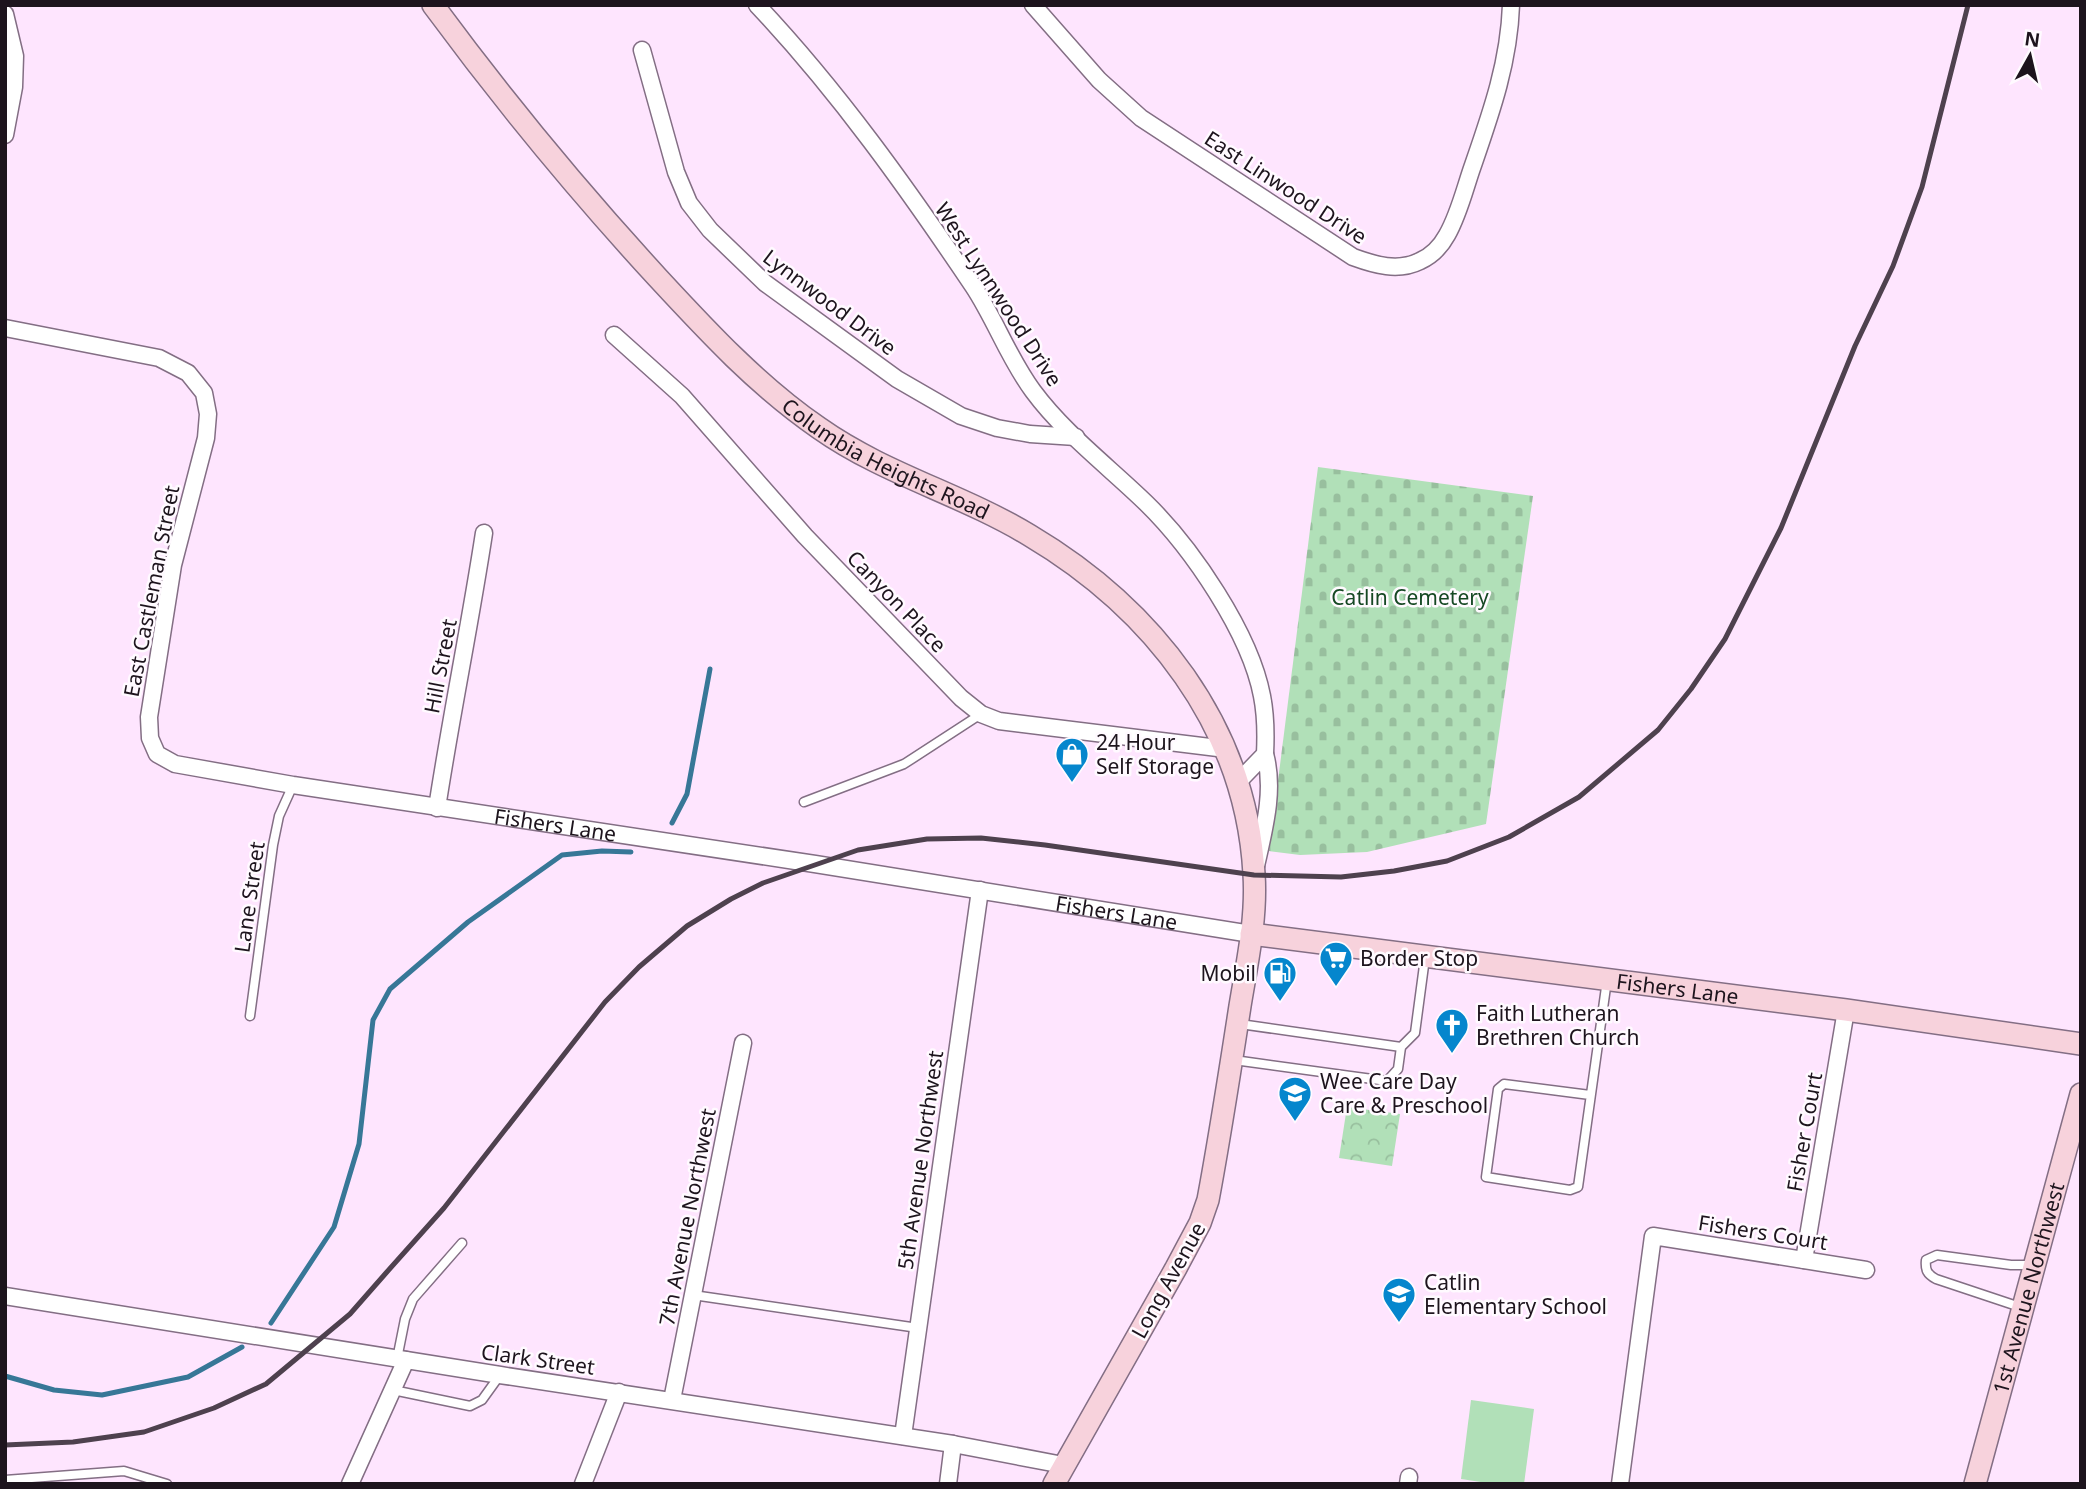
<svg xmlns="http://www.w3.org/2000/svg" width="2086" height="1489" font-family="'Noto Sans',sans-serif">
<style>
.cemetery{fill:url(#cemetery-stones)}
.park{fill:url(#park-crowns)}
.garden{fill:#b1e0b8}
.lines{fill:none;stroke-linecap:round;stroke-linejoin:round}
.stream{stroke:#377797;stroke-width:5}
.lane-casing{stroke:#836e84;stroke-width:11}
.street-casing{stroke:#836e84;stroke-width:19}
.secondary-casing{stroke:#836e84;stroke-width:24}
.lane{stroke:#fff;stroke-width:8}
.street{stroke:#fff;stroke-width:16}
.secondary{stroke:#f7d2dc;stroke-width:21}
.rail{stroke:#4e414e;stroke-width:5}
.labels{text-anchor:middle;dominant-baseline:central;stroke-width:5;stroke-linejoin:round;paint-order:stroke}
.street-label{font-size:21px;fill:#1d141d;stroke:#fffaff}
.park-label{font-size:21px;fill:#154823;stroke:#fffaff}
.poi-label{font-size:21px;fill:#1d141d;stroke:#fffaff;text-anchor:start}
</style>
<defs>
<pattern id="cemetery-stones" width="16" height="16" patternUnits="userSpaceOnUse" patternTransform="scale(1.75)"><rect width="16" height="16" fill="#b1e0b8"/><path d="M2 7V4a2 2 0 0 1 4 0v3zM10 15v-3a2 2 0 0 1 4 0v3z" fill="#98bf9e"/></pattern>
<pattern id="park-crowns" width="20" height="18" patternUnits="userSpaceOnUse" patternTransform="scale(1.75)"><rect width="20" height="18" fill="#b1e0b8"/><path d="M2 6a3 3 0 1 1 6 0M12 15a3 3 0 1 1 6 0" fill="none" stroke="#98bf9e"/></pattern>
</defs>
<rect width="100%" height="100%" fill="#fee5fe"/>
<!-- cemetery -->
<path class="cemetery" d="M1318 467 1533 496 1486 824 1367 852 1300 855 1269 851Z"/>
<!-- park -->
<path class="park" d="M1347 1107 1400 1114 1392 1166 1339 1158Z"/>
<!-- garden -->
<path class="garden" d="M1471 1400 1534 1409 1524 1484H1494L1461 1479Z"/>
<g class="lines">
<!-- stream -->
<g class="stream">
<path d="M672 823 687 794 710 669"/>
<path d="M271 1323 334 1227 359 1144 373 1020 390 989 468 922 562 855 602 851 631 852"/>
<path d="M5 1376 54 1390 102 1395 188 1377 242 1347"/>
</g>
<defs>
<g id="lane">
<path d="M804 802 904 764 981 714"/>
<path d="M250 1016 273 845 279 816 293 785"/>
<path d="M1240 1024 1401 1047"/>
<path d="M1234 1060 1387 1081 1398 1069 1401 1047 1415 1033 1425 958"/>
<path d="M1590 1095 1504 1084 1498 1089 1486 1177 1570 1190 1578 1187 1607 980"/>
<path d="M693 1295 918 1328"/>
<path d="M2020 1307 1936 1279C1927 1274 1925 1270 1926 1260L1937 1255 2011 1265H2032"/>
<path d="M397 1359 405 1319 413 1299 462 1243"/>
<path d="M393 1390 470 1406 482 1400 500 1375"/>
<path d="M5 1480 124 1471 167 1484"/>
</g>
<g id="street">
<path d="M757 5C838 91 907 188 973 286 995 319 1009 359 1033 391 1064 433 1109 467 1146 503 1192 548 1250 633 1262 696 1266 716 1266 734 1265 754L1239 781"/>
<path d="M1033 5 1099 80 1141 118 1353 257C1375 265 1398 272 1420 261 1431 256 1441 246 1447 235 1458 216 1464 192 1471 171 1490 116 1509 64 1511 5"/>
<path d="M5 14 15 56 14 87 5 135"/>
<path d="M642 50 676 172 689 203 710 230 765 283 897 379 961 416 997 428 1030 434 1076 437"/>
<path id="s1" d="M5 328 159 358 188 373 204 393 208 414 206 438 173 565 149 717 150 738 157 754 175 764 293 785 815 864 1251 934"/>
<path d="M614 335 682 396 805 536 961 698 981 714 999 721 1226 749"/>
<path d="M437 808C451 716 470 625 484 533"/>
<path d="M1256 866C1264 830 1275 790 1265 754"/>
<path d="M1804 1260 1846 1010"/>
<path d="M5 1296 500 1375 953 1444 1063 1465"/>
<path d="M672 1400 743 1043"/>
<path d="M903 1436 980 890"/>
<path d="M350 1484 406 1360"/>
<path d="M583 1484 619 1392"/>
<path d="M948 1484 953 1444"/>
<path d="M1408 1484 1409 1477"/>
<path d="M1620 1484 1653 1236 1866 1270"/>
</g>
<g id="secondary">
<path id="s2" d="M433 5C503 100 578 191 658 278 708 332 758 386 819 428 884 474 961 494 1029 535 1152 608 1246 726 1254 874 1257 918 1247 963 1240 1006 1230 1071 1220 1136 1208 1200L1200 1223 1176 1268 1054 1484"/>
<path id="s3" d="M1251 934 1846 1010 2081 1044"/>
<path id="s4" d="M1975 1484 2081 1094"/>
</g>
</defs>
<!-- lane casing -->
<use href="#lane" class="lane-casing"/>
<!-- street casing -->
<use href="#street" class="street-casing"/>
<!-- secondary casing -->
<use href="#secondary" class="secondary-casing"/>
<!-- lane -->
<use href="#lane" class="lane"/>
<!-- street -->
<use href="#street" class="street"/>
<!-- secondary -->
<use href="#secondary" class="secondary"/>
<!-- rail -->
<path class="rail" d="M5 1445 73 1442 144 1432 214 1408 266 1384 350 1314 386 1273 444 1208 605 1002 639 967 687 926 731 899 763 883 858 850 927 839 981 838 1045 845 1254 875 1341 877 1394 871 1447 861 1509 837 1579 797 1658 730 1691 689 1725 639 1781 528 1855 346 1893 266 1922 187 1968 5"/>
</g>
<!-- icons -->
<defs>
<symbol id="shop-pin" viewBox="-11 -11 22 30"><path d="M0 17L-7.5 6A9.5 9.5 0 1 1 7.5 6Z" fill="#0586cd" stroke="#fffaff"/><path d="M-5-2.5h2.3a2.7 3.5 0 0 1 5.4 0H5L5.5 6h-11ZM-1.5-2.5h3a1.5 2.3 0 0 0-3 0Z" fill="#fff"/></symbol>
<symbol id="supermarket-pin" viewBox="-11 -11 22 30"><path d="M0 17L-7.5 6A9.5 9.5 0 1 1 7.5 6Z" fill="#0586cd" stroke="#fffaff"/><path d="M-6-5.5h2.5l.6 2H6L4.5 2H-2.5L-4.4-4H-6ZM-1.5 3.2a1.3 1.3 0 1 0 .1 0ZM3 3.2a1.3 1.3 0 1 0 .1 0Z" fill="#fff"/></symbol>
<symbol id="fuel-pin" viewBox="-11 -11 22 30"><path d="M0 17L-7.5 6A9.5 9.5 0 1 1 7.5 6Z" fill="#0586cd" stroke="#fffaff"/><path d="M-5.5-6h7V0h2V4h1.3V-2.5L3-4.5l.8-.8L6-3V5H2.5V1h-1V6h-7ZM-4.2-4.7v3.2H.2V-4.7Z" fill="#fff"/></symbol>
<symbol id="church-pin" viewBox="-11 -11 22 30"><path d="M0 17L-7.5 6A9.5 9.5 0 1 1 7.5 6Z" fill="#0586cd" stroke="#fffaff"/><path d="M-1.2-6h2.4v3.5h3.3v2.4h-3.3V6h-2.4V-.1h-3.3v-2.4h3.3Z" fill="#fff"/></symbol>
<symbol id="school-pin" viewBox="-11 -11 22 30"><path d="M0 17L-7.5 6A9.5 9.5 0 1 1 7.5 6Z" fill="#0586cd" stroke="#fffaff"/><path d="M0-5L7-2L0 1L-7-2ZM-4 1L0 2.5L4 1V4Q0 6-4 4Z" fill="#fff"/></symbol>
</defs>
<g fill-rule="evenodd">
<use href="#shop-pin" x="1053" y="735" width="38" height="52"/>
<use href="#supermarket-pin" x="1317" y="939" width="38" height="52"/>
<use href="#fuel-pin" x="1261" y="954" width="38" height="52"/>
<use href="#church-pin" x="1433" y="1006" width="38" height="52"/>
<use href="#school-pin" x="1276" y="1074" width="38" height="52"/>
<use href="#school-pin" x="1380" y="1275" width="38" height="52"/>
</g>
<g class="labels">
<!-- street labels -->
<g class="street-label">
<text transform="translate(1286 187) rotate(33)">East Linwood Drive</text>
<text transform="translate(999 294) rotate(57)">West Lynnwood Drive</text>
<text transform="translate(830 302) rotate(37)">Lynnwood Drive</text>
<text stroke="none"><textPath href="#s2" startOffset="648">Columbia Heights Road</textPath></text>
<text transform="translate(151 591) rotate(-79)">East Castleman Street</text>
<text transform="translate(897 601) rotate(46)">Canyon Place</text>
<text transform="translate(440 666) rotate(-79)">Hill Street</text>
<text stroke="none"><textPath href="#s1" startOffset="990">Fishers Lane</textPath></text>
<text transform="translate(249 897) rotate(-82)">Lane Street</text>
<text stroke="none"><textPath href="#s1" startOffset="1558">Fishers Lane</textPath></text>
<text stroke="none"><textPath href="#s3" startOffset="430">Fishers Lane</textPath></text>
<text transform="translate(1804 1132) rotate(-80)">Fisher Court</text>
<text transform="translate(920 1160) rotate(-82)">5th Avenue Northwest</text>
<text transform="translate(687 1217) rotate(-79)">7th Avenue Northwest</text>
<text transform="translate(1763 1232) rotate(9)">Fishers Court</text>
<text transform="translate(1168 1280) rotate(-61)">Long Avenue</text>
<text stroke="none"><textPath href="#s4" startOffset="203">1st Avenue Northwest</textPath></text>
<text transform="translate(538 1359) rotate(8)">Clark Street</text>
</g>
<!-- park labels -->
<g class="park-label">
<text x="1410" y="597">Catlin Cemetery</text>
</g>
<!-- poi labels -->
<g class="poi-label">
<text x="1096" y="742">24 Hour<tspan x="1096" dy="24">Self Storage</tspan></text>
<text x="1360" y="958">Border Stop</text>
<text x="1256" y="973" text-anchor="end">Mobil</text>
<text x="1476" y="1013">Faith Lutheran<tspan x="1476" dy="24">Brethren Church</tspan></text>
<text x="1320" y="1081">Wee Care Day<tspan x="1320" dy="24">Care &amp; Preschool</tspan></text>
<text x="1424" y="1282">Catlin<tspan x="1424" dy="24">Elementary School</tspan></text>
</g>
</g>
<!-- border -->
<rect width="2086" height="1489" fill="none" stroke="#1d141d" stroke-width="14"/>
<!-- north arrow -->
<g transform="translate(2030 56) rotate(8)" stroke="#fffaff" stroke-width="5" paint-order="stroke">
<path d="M0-5L12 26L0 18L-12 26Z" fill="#1d141d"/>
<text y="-10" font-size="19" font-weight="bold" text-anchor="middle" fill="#1d141d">N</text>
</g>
</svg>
